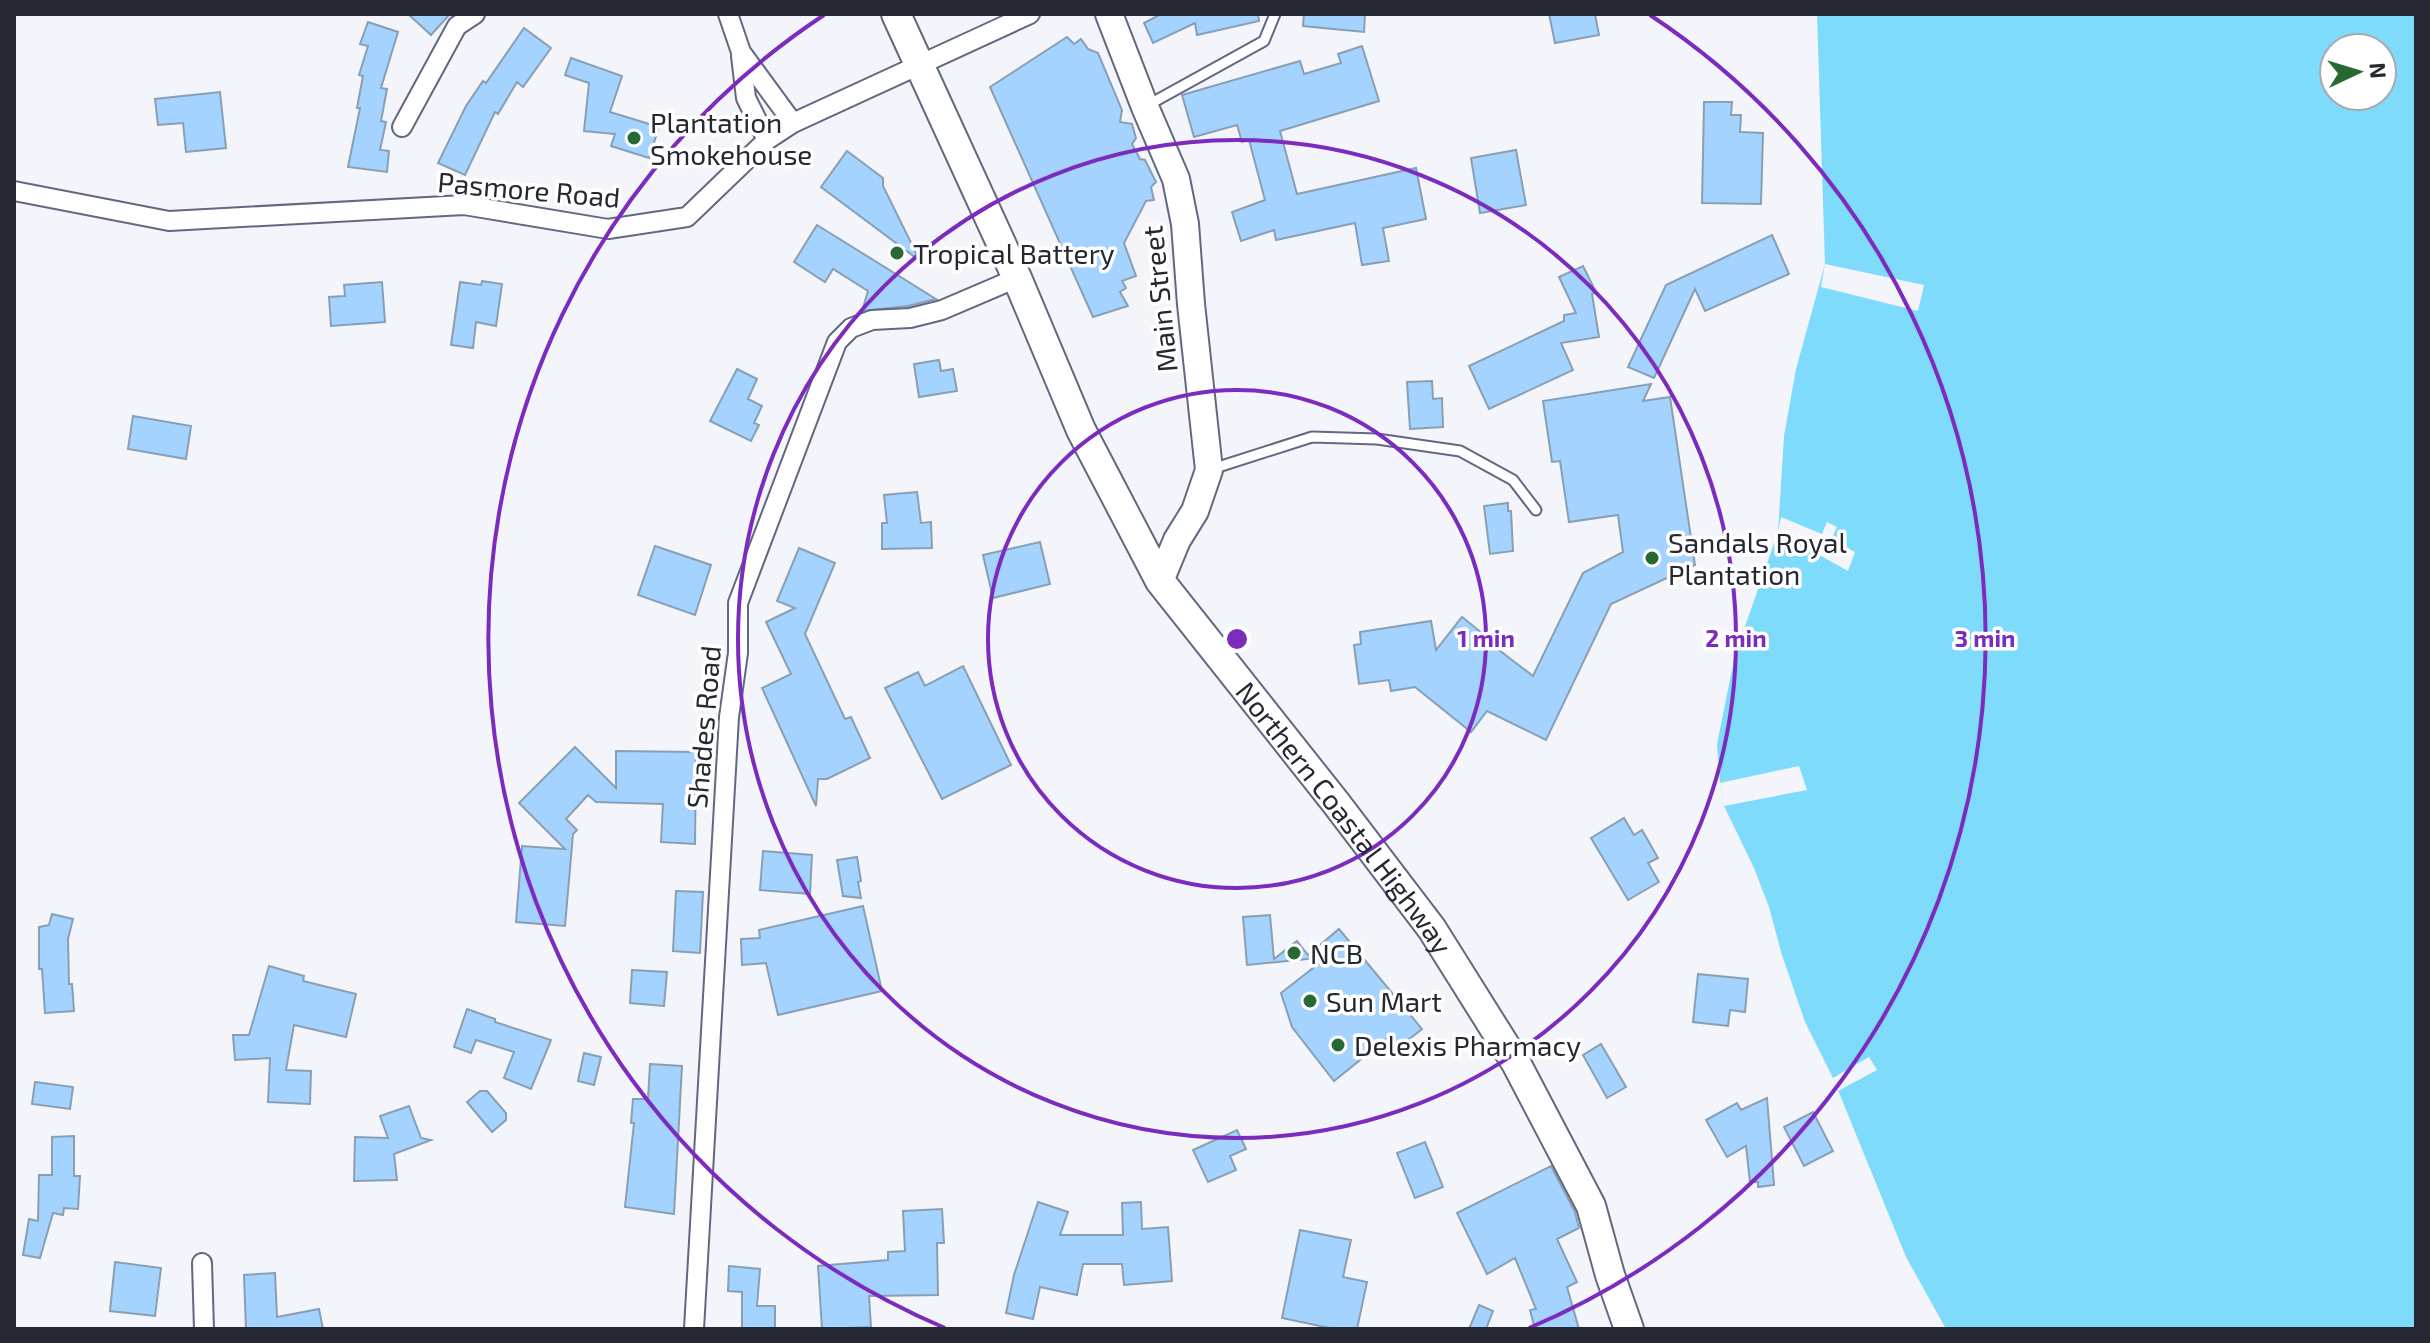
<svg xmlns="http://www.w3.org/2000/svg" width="2430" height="1343" font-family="'Exo 2',sans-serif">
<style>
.water{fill:#7fdbfb;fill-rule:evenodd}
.pier{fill:#f3f5fb}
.building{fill:#a4d3ff;stroke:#899fb3;stroke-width:2}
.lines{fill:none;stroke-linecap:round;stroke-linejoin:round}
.lane-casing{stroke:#616880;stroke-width:13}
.street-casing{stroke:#616880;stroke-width:22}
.secondary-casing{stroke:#616880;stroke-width:30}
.primary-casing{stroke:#616880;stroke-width:32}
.lane{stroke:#fff;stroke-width:9}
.street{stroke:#fff;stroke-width:18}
.secondary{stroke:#fff;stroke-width:26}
.primary{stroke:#fff;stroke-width:28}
.ring{fill:none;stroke:#7b2cbf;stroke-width:4}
.poi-dot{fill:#266933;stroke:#fff;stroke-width:3}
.labels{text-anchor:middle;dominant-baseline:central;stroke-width:7;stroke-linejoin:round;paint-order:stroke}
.poi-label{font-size:28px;fill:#252832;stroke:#fff;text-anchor:start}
.street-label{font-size:28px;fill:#252832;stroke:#fff}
.centre{fill:#7b2cbf;stroke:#fff;stroke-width:4}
.ring-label{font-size:24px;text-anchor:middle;font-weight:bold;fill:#7b2cbf;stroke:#fff;stroke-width:7;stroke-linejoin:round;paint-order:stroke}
</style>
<rect width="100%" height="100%" fill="#f3f5fb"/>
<!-- water -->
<path class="water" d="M1817 14H2416V1329H1946L1906 1257 1833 1078 1805 1022 1781 952 1769 907 1754 868 1724 806 1720 783 1717 744 1735 655 1778 532 1784 436 1796 369 1825 264ZM2334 48H2382V96H2334Z"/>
<!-- pier -->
<g class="pier">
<path d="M1825 264 1924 285 1918 311 1821 287Z"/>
<path d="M1781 517 1822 534 1827 522 1837 527 1831 540 1855 552 1848 571 1778 532Z"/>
<path d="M1799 766 1807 790 1724 806 1720 783Z"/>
<path d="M1869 1057 1877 1070 1838 1091 1833 1078Z"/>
</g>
<!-- building -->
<g class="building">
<path d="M408 14H450L431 35Z"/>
<path d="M1161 14H1258L1259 21 1197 35 1195 23 1153 43 1144 23Z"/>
<path d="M1304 14H1365L1364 32 1303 26Z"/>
<path d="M1549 14H1595L1599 35 1555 43Z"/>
<path d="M368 22 398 32 381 88 387 89 381 121 386 122 380 150 389 151 387 172 348 167 360 108H357L363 76 359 75 368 46 360 44Z"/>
<path d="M524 28 551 48 523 87 517 82 498 114 495 112 465 175 438 163 466 106 483 81 486 83Z"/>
<path d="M1067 37 1074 44 1081 39 1088 49 1098 53 1122 110 1120 122 1132 124 1136 138 1132 144 1140 159 1145 160 1156 182 1151 187 1154 200 1146 201 1124 243 1136 276 1122 281 1126 288 1120 292 1128 306 1093 317 990 87Z"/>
<path d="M1362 46 1379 101 1280 131 1297 194 1416 168 1426 219 1383 228 1389 261 1362 265 1355 223 1276 240 1274 230 1241 241 1232 212 1265 200 1249 140 1242 142 1237 125 1194 137 1182 95 1300 61 1304 74 1341 63 1338 54Z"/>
<path d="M571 58 622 76 610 112 659 127 649 158 611 146 615 134 584 131 589 83 565 75Z"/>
<path d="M220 92 226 148 186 152 183 123 158 125 155 99Z"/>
<path d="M1704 102H1732L1731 115H1741L1740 132 1763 133 1761 204 1702 203Z"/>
<path d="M1516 150 1526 205 1480 213 1471 158Z"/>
<path d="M847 151 883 178V186L920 261 821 187Z"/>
<path d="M817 225 936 299 908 306 862 311 868 291 833 269 825 282 794 262Z"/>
<path d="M1772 235 1789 274 1705 311 1695 289 1654 378 1628 367 1666 285Z"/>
<path d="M1583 266 1596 292 1592 294 1599 337 1561 343 1573 370 1489 409 1469 366 1564 321V315L1576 313 1559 277Z"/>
<path d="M482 281 502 284 496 326 476 322 473 348 451 345 460 282 481 285Z"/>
<path d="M382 282 385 322 331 326 329 297 345 296 344 285Z"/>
<path d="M939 360 941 371 953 369 957 391 919 397 914 364Z"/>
<path d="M737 369 757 379 748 399 762 406 754 423 759 425 751 441 710 421Z"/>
<path d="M1432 381 1433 399 1442 398 1443 427 1410 429 1407 382Z"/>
<path d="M1651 384 1643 401 1670 397 1695 565 1611 604 1546 740 1487 711 1471 732 1415 687 1391 691 1389 680 1359 684 1354 645 1361 644 1360 632 1431 621 1436 650 1462 617 1488 638 1486 640 1533 676 1583 573 1623 552 1618 515 1569 522 1560 461 1552 462 1543 401Z"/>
<path d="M133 416 191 426 186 459 128 449Z"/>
<path d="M917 492 921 523 931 522 932 548 882 549V523H887L884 495Z"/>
<path d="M1508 503V511H1511L1513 551 1490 554 1484 506Z"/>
<path d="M1040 542 1050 584 993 598 983 555Z"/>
<path d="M655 546 711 565 695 615 638 595Z"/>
<path d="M799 548 835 563 805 634 845 719 851 717 870 758 827 779H818L816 806 762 688 791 674 766 622 795 608 777 601Z"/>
<path d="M963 666 1011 765 942 799 885 688 918 672 925 686Z"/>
<path d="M575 747 616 788V751L696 752 695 844 661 842 663 804 596 802 588 795 566 819 577 830 573 834 565 926 516 922 522 846 565 849 519 803Z"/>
<path d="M1624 818 1634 835 1642 830 1658 858 1648 863 1659 882 1628 900 1591 838Z"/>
<path d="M763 851 812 855 810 894 760 890Z"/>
<path d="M857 857 861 881 858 882 861 898 843 896 837 860Z"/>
<path d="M676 891 703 892 700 953 673 951Z"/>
<path d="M863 906 882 991 778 1015 766 963 742 965 741 939 760 938 759 930Z"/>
<path d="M52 914 73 919 68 939 69 984H72L74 1011 45 1013 42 969H39V927L49 925Z"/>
<path d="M1270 915 1274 959 1297 941 1308 955 1339 929 1422 1029 1399 1047 1390 1036 1334 1081 1292 1027 1281 993 1327 957 1247 965 1243 917Z"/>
<path d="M269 966 304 976 303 981 356 994 346 1037 294 1025 286 1070 311 1071 310 1104 268 1102 270 1058 235 1060 233 1035H249Z"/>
<path d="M632 970 667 972 664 1006 630 1003Z"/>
<path d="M1698 974 1748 979 1745 1012 1730 1010 1728 1026 1693 1022Z"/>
<path d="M467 1009 495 1019V1022L551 1040 531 1089 504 1078 514 1052 476 1040 471 1053 454 1047Z"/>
<path d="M1601 1044 1626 1087 1607 1098 1583 1055Z"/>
<path d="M584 1053 601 1057 594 1085 578 1081Z"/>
<path d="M650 1064 682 1066 674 1214 625 1207 634 1123H631L633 1099H648Z"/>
<path d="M35 1082 73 1087 70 1109 32 1104Z"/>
<path d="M480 1091H487L506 1113V1120L492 1132 467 1102Z"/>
<path d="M1767 1098 1774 1185 1758 1187V1182H1750L1746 1146 1727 1157 1706 1120 1737 1103 1741 1110Z"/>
<path d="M409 1106 421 1138 431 1140 394 1154 397 1180 354 1181 355 1137 388 1138 380 1116Z"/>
<path d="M1813 1112 1833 1151 1804 1166 1784 1127Z"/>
<path d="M1237 1130 1246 1149 1230 1156 1236 1170 1208 1182 1193 1150Z"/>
<path d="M74 1136V1176H80L78 1209 64 1208 63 1215 53 1213 40 1258 23 1255 29 1219 38 1221 39 1175H52V1137Z"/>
<path d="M1425 1142 1443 1187 1415 1198 1397 1153Z"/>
<path d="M1551 1166 1575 1212 1579 1228 1557 1239 1577 1282 1567 1287 1579 1329H1535L1530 1310 1536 1309 1515 1258 1487 1274 1457 1213Z"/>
<path d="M1038 1202 1068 1212 1060 1235H1123L1122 1203 1141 1202 1142 1229 1168 1227 1172 1281 1124 1285 1122 1264H1083L1077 1295 1040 1287 1033 1319 1006 1313 1014 1275Z"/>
<path d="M942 1209 944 1243H937L938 1295 869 1296 871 1327 822 1329 818 1266 888 1260V1252L905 1251 903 1211Z"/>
<path d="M1300 1230 1351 1240 1343 1277 1367 1282 1357 1329H1334L1282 1318Z"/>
<path d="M115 1262 161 1268 155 1316 110 1311Z"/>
<path d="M729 1266 760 1269 757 1306H775V1329H742V1292L728 1291Z"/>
<path d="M275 1273 277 1317 319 1309 323 1329H246L244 1275Z"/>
<path d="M1479 1305 1493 1311 1486 1329H1469Z"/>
</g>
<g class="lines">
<defs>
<g id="lane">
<path d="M1148 105 1264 41 1275 14"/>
<path d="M1212 469 1312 437 1377 439 1460 451 1513 480 1536 510"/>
</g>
<g id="street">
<path d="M728 14 741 52 793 123"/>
<path d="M741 56 746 98 767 140"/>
<path d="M402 127 457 26 475 14"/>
<path d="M14 191 169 221 464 205 608 229 687 217 767 140 793 123 1030 14"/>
<path d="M202 1263 204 1329"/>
<path d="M694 1329 729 717 738 653V603L837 342 851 328 872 320 910 318 942 310 1017 278"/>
</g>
<path id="secondary" d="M1109 14 1145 107 1176 179 1185 224 1191 304 1209 470 1195 511 1177 540 1160 581"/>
<g id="primary">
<path id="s1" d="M896 14 1017 278 1081 430 1160 581 1336 803 1432 929 1516 1063 1591 1206 1610 1275 1629 1329"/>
</g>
</defs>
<!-- lane casing -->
<use href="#lane" class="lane-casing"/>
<!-- street casing -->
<use href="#street" class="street-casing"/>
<!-- secondary casing -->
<use href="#secondary" class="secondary-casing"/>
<!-- primary casing -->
<use href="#primary" class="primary-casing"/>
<!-- lane -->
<use href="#lane" class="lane"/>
<!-- street -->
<use href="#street" class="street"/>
<!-- secondary -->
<use href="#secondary" class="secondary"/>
<!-- primary -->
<use href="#primary" class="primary"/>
</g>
<!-- distance rings -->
<g class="ring">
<circle cx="1237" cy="639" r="249"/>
<circle cx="1237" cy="639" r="499"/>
<path d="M945 1328A748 748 0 0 1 824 15M1650 15A748 748 0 0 1 1529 1328"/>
</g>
<!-- markers -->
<g class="poi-dot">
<circle cx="634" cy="138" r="8"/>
<circle cx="897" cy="253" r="8"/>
<circle cx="1652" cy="558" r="8"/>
<circle cx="1294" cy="953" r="8"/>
<circle cx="1310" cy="1001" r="8"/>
<circle cx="1338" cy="1045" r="8"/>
</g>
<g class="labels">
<!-- poi labels -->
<g class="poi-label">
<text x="650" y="122">Plantation<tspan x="650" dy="32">Smokehouse</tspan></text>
<text x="913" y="253">Tropical Battery</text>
<text x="1668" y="542">Sandals Royal<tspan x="1668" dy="32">Plantation</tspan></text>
<text x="1310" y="953">NCB</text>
<text x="1326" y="1001">Sun Mart</text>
<text x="1354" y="1045">Delexis Pharmacy</text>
</g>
<!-- street labels -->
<g class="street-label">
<text transform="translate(529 189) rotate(5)">Pasmore Road</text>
<text transform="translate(1159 299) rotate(-96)">Main Street</text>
<text transform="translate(703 727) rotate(-85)">Shades Road</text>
<text stroke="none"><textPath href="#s1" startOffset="926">Northern Coastal Highway</textPath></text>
</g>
</g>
<circle cx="1237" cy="639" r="12" class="centre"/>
<g class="ring-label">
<text x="1486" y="647">1 min</text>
<text x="1736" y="647">2 min</text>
<text x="1985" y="647">3 min</text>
</g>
<!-- border -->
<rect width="2430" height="1343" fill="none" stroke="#252832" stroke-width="32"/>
<!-- north arrow -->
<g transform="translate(2358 72) rotate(86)"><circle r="38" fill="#ffffff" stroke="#a8a9ad" stroke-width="2"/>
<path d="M0-6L14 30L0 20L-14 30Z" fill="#266933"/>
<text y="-12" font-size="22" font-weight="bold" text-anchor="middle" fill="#252832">N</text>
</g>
</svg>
